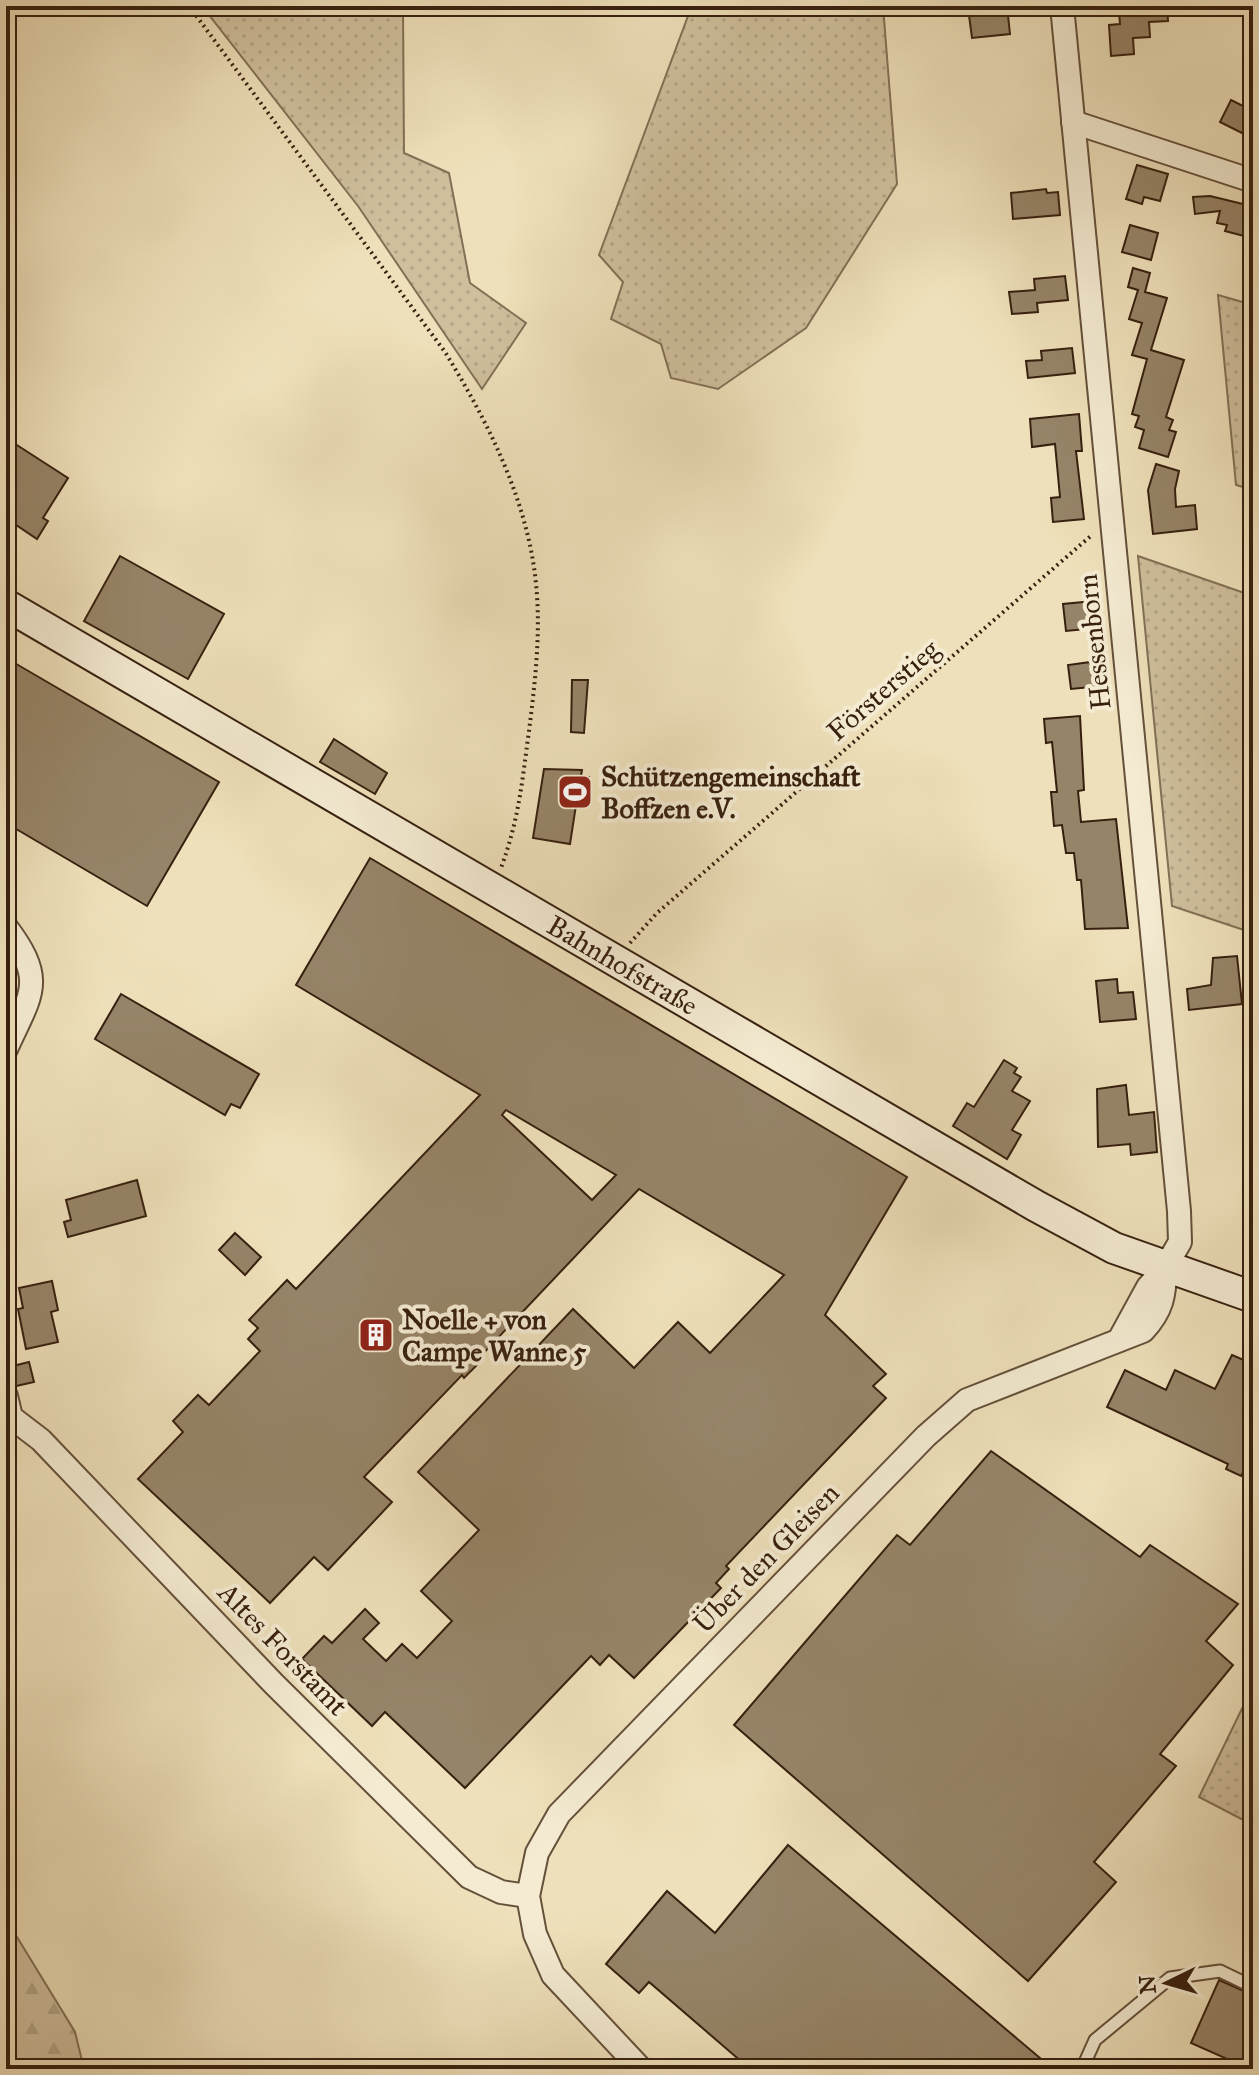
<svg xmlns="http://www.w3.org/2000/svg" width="1259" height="2075" font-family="'IM FELL Great Primer',serif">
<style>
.grass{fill:url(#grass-dots);stroke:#837056;stroke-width:2}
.forest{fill:url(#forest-firs);stroke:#837056;stroke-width:2}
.building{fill:#968468;stroke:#37200f;stroke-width:2;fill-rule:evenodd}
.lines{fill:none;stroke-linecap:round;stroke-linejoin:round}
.service-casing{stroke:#65503a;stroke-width:15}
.minor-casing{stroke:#65503a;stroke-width:26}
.secondary-casing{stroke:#37200f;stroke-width:34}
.path{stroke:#37200f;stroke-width:4;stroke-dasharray:2 4;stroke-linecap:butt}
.service{stroke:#f4ebd2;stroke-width:11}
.minor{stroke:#f4ebd2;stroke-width:22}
.secondary{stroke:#f4ebd2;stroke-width:30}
.labels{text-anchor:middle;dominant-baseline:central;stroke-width:8;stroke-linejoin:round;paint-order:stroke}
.street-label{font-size:28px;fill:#37200f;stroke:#f4ebd2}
.poi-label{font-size:28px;font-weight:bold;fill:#37200f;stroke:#f4ebd2;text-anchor:start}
</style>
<defs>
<pattern id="grass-dots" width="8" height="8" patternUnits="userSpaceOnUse" patternTransform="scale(2)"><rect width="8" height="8" fill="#cfbf9d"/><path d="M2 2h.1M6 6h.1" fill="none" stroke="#b2a486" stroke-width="1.8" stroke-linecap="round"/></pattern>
<pattern id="forest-firs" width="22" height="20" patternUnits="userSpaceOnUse" patternTransform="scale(2)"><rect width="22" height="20" fill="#cfbf9d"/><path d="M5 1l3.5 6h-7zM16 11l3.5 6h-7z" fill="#b2a486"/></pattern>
</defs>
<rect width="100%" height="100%" fill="#eee0ba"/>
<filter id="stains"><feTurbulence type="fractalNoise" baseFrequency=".0025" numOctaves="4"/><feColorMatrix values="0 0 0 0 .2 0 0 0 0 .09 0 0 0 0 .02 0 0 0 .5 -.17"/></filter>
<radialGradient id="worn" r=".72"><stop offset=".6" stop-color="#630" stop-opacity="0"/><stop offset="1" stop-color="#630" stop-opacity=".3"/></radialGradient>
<!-- grass -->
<g class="grass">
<path d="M202 6H403L404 153 449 173 470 283 526 323 482 389 358 206Z"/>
<path d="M734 6H883L897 184 806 328 718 389 671 378 661 344 611 319 623 282 599 255 691 8Z"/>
<path d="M1218 295 1253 305V490L1236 485Z"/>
<path d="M1138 556 1253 596V933L1172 906Z"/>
<path d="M1253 1686V1825L1199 1797Z"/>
</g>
<!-- forest -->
<path class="forest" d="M6 1919 75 2032 84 2069H6Z"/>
<!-- building -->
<g class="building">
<path d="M1007 6 1010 34 972 38 968 8Z"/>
<path d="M1167 6 1168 21 1149 22 1150 37 1133 38 1134 54 1111 56 1109 25 1120 24 1119 12 1126 8Z"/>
<path d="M1231 100 1253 111 1246 135 1220 122Z"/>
<path d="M1137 165 1168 174 1160 201 1144 197 1142 204 1126 199Z"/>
<path d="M1046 189 1047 193 1058 192 1060 215 1013 219 1011 193Z"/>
<path d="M1210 196 1251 206 1248 208 1253 210V234L1245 232 1244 236 1225 231 1227 225 1217 223 1220 211 1195 214 1193 197Z"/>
<path d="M1130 225 1158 233 1151 260 1122 252Z"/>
<path d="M1133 268 1150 273 1145 292 1167 298 1151 350 1184 360 1166 417 1173 420 1169 430 1176 432 1168 457 1139 448 1144 430 1135 427 1139 416 1132 414 1147 359 1132 355 1142 323 1129 319 1138 290 1128 287Z"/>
<path d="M1065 276 1068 300 1037 303 1038 312 1012 314 1009 292 1035 290 1034 279Z"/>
<path d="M1072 348 1075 373 1028 378 1026 361 1042 360 1041 351Z"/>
<path d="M1079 414 1082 451H1076L1084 519 1053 522 1051 498 1060 497 1055 444 1032 447 1030 419Z"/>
<path d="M6 438 68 478 43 518 48 521 37 539 16 525 6 541Z"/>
<path d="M1156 464 1179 471 1175 489 1176 507 1195 505 1197 529 1153 534 1148 490Z"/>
<path d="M120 556 224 614 188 679 84 621Z"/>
<path d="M1093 601 1096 628 1066 631 1063 604Z"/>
<path d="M6 658 219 782 147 906 6 823Z"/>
<path d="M1098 661 1101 686 1071 689 1068 665Z"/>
<path d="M572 680H588L584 733 571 732Z"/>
<path d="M1080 716 1084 790 1078 791 1081 822 1116 819 1128 928 1085 929 1081 880H1077L1074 853H1066L1062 825 1054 826 1051 792H1057L1052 742 1046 743 1044 719Z"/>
<path d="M334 739 387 773 375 794 320 762Z"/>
<path d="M544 769 582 770 581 776 589 777 586 793 578 792 570 844 533 838Z"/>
<path d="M370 858 907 1177 825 1315 886 1374 873 1386 886 1398 726 1566 729 1569 716 1583 721 1588 634 1678 609 1655 600 1665 591 1656 465 1788 385 1712 372 1726 302 1659 324 1636 332 1643 365 1609 379 1623 363 1639 386 1661 402 1644 417 1658 452 1621 421 1591 479 1530 418 1472 573 1309 634 1368 678 1322 710 1353 784 1275 639 1189 476 1361 479 1363 464 1378 462 1375 364 1477 392 1502 328 1570 314 1557 270 1603 138 1479 183 1432 173 1421 198 1395 209 1405 260 1351 248 1339 258 1328 249 1320 287 1280 296 1289 480 1095 296 985ZM506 1110 616 1175 592 1200 502 1115Z"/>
<path d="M1237 956 1242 1004 1189 1010 1187 989 1211 985 1213 958Z"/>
<path d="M1117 979 1118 993 1133 992 1136 1019 1100 1022 1096 981Z"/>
<path d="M121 994 259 1074 240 1108 231 1104 225 1115 95 1039Z"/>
<path d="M1004 1060 1017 1068 1014 1073 1021 1077 1012 1091 1030 1101 1012 1130 1021 1135 1007 1159 953 1126 967 1103 974 1107Z"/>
<path d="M1126 1085 1129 1115 1154 1112 1157 1152 1131 1155 1130 1144 1098 1147 1097 1089Z"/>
<path d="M137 1180 146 1216 68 1237 64 1222 71 1220 66 1200Z"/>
<path d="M235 1233 261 1257 245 1275 219 1250Z"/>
<path d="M52 1281 58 1310 51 1312 58 1342 26 1349 18 1309 23 1308 19 1288Z"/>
<path d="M1232 1355 1253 1364V1475L1244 1471 1241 1476 1226 1469 1228 1464 1107 1407 1125 1370 1166 1390 1175 1370 1215 1389Z"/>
<path d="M29 1362 34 1382 16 1386 9 1367Z"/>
<path d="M991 1451 1140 1557 1150 1545 1238 1604 1206 1641 1233 1665 1160 1754 1176 1766 1094 1862 1116 1882 1028 1981 734 1725 897 1535 910 1545Z"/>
<path d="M788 1845 1053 2069H750L649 1982 639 1993 606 1964 667 1891 715 1933Z"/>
<path d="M1219 1980 1253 1995V2048L1245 2067 1191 2043Z"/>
</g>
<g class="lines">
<defs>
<path id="service" d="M1082 2069 1095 2040 1170 1978 1220 1971 1253 1987"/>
<g id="minor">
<path d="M1062 6 1179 1211 1180 1242 1165 1268 1148 1287 1119 1340"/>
<path d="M1073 122 1253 181"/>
<path d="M6 927C47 981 31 994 6 1049"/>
<path d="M6 1396 11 1417 41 1440 274 1684 469 1877 501 1892 528 1896"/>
<path d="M641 2069 553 1975 535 1934 528 1896 537 1853 559 1814 926 1436 967 1400 1143 1331C1162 1311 1165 1295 1165 1268"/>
</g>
<g id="secondary">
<path id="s1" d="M6 605 1036 1206 1114 1248 1253 1297"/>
</g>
</defs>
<!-- service casing -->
<use href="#service" class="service-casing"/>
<!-- minor casing -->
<use href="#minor" class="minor-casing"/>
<!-- secondary casing -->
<use href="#secondary" class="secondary-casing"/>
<!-- path -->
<g class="path">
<path d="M189 6 445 352C488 422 528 501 536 584 541 633 535 683 529 731 522 782 519 819 501 868"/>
<path d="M630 943 657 913 1093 534"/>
</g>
<!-- service -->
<use href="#service" class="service"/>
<!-- minor -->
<use href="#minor" class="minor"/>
<!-- secondary -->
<use href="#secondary" class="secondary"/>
</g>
<!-- icons -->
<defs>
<symbol id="stadium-square" viewBox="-11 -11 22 22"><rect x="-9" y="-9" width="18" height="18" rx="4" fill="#8f2418" stroke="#f4ebd2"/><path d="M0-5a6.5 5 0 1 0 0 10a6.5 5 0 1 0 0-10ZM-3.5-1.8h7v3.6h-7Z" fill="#fff"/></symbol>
<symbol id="building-square" viewBox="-11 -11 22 22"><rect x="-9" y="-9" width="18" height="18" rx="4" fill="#8f2418" stroke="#f4ebd2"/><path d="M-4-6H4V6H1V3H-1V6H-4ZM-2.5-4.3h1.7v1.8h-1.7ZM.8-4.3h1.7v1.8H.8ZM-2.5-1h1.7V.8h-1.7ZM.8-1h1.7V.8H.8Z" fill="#fff"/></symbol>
</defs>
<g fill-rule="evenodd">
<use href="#stadium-square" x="555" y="772" width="40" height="40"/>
<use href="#building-square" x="356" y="1315" width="40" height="40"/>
</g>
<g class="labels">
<!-- street labels -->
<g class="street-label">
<text transform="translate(1094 642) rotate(-96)">Hessenborn</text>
<text transform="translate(883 690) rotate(-41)">Försterstieg</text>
<text stroke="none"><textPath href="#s1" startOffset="714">Bahnhofstraße</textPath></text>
<text transform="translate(766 1558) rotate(-46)">Über den Gleisen</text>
<text transform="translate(283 1649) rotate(46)">Altes Forstamt</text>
</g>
<!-- poi labels -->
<g class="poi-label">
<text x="601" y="776">Schützengemeinschaft<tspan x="601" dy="32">Boffzen e.V.</tspan></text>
<text x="402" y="1319">Noelle + von<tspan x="402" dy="32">Campe Wanne 5</tspan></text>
</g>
</g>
<!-- margin -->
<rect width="1259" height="2075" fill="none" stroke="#eee0ba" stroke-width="32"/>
<rect x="8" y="8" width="1243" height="2059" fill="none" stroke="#37200f" stroke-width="4"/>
<rect x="16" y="16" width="1227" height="2043" fill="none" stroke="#37200f" stroke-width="2"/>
<!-- north arrow -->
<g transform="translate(1167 1983) rotate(265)" stroke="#f4ebd2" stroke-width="6" paint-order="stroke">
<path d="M0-6L14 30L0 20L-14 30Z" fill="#37200f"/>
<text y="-12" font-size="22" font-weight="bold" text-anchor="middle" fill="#37200f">N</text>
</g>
<rect width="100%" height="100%" filter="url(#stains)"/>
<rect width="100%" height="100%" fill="url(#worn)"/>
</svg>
